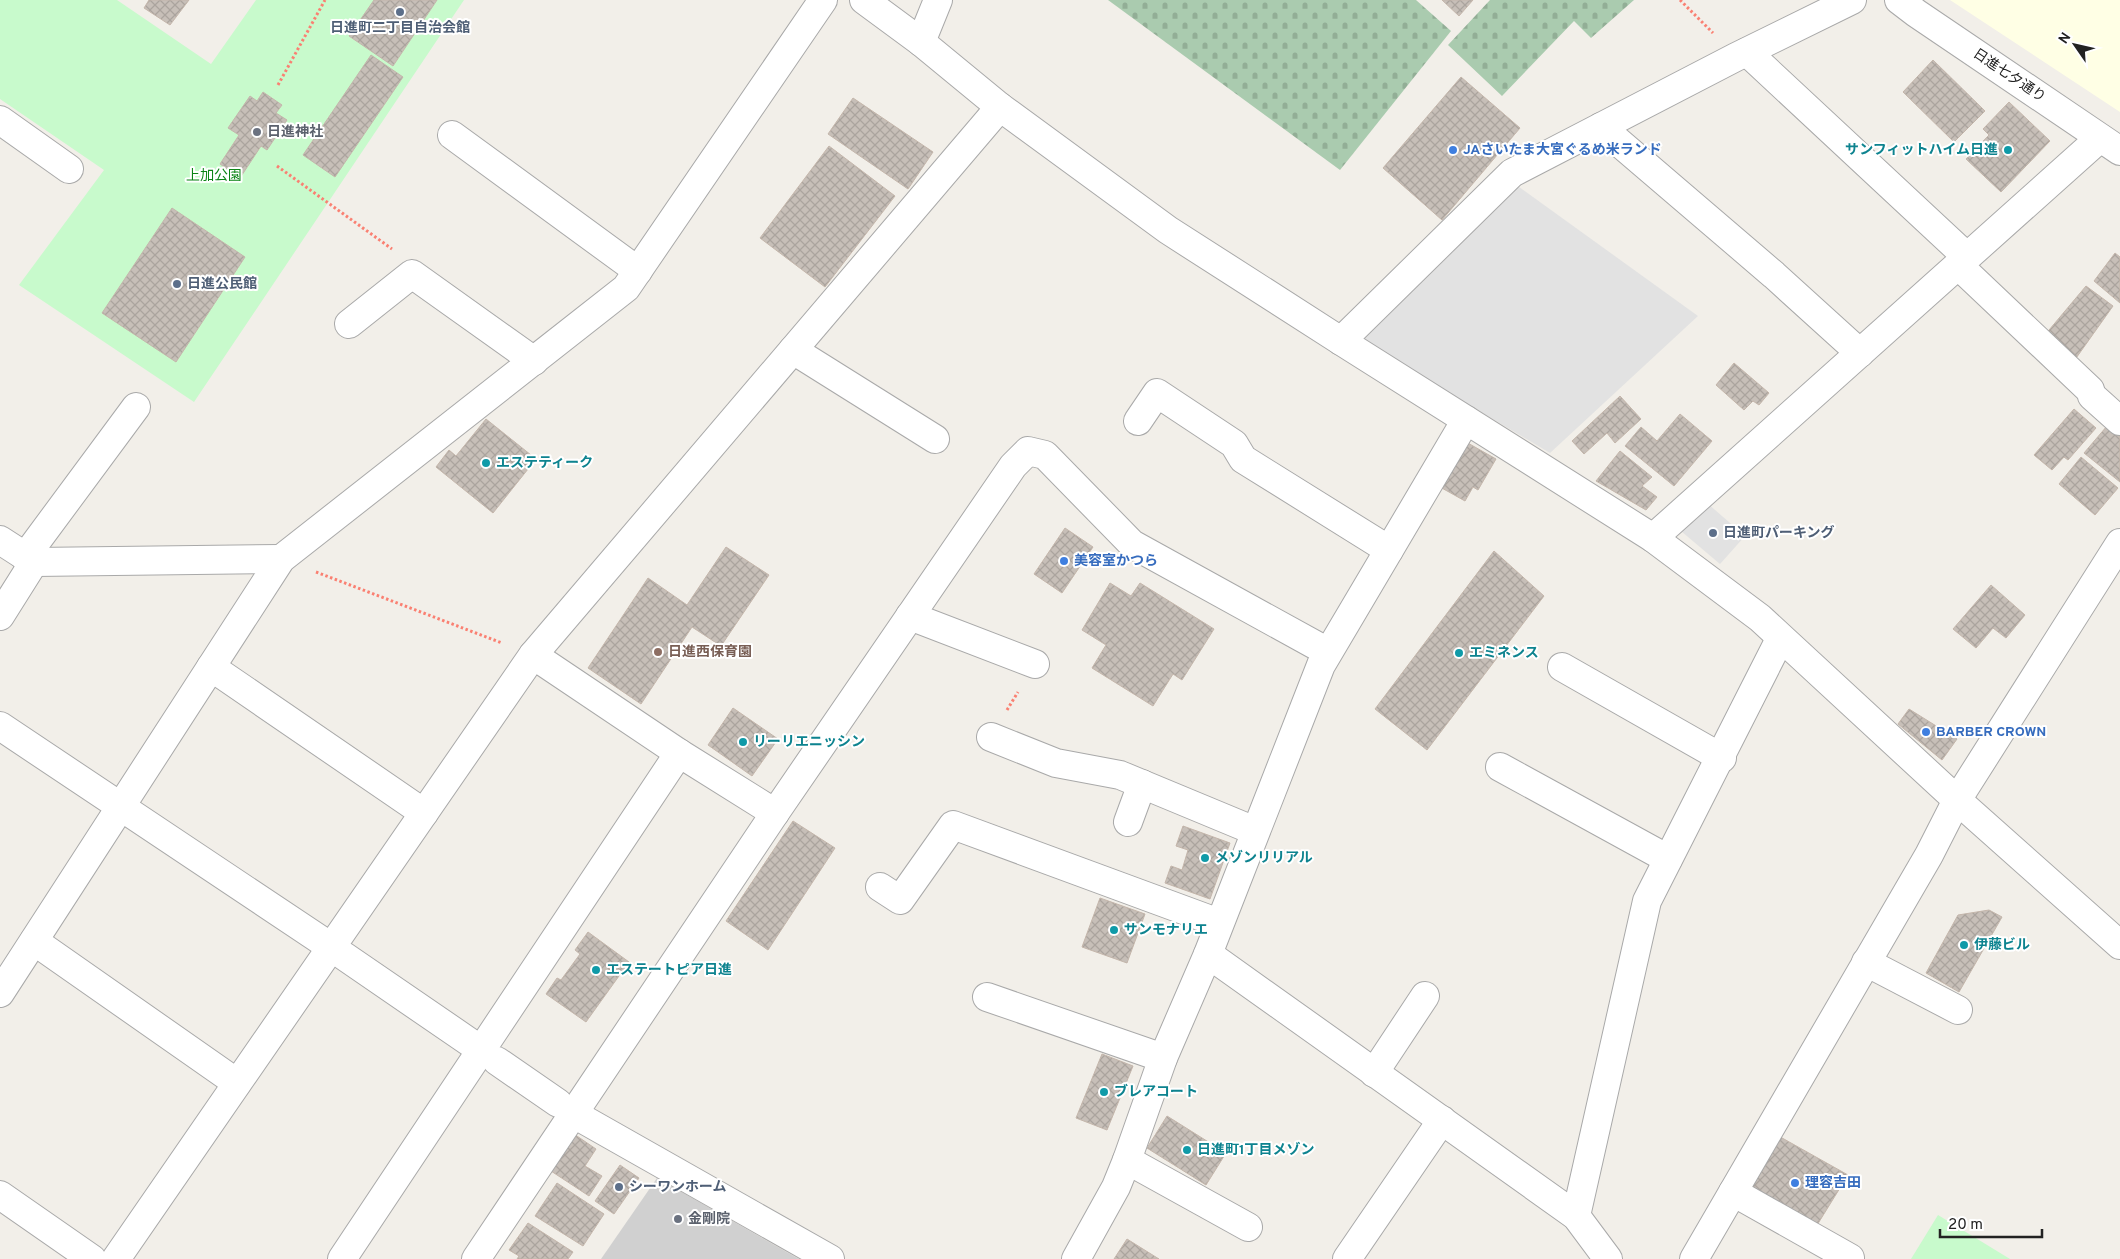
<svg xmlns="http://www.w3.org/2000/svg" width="2120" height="1259" font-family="Overpass,'Noto Sans JP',sans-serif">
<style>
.education{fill:#ffffe5}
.religious{fill:#d0d0d0}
.cemetery{fill:url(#cemetery-stones)}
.park{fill:#c8facc}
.parking{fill:#e2e2e2}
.building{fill:url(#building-cross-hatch);stroke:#c4b6ab}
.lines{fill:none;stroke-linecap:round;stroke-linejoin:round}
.minor-casing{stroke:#a9a9a9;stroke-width:30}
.path{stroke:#fa8072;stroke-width:3;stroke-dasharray:2.5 2.5;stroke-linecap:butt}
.minor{stroke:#fff;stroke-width:28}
.service-dot{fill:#5c6f8a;stroke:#fff;stroke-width:2}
.worship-dot{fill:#6b7280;stroke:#fff;stroke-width:2}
.shop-dot{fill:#3f7fe0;stroke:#fff;stroke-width:2}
.culture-dot{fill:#0f9aa8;stroke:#fff;stroke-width:2}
.education-dot{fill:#8d6e63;stroke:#fff;stroke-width:2}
.labels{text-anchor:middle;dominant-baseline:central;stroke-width:4;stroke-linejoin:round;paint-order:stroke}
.service-label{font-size:14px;font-weight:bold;fill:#4e5e75;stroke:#fff;text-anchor:start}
.street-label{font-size:14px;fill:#222;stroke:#fff}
.worship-label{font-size:14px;font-weight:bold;fill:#5b616d;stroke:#fff;text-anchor:start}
.shop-label{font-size:14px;font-weight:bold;fill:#366cbe;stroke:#fff;text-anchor:start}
.culture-label{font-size:14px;font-weight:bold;fill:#0d838f;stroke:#fff;text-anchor:start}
.park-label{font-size:14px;fill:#0c8416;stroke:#fff}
.education-label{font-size:14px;font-weight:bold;fill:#785e54;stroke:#fff;text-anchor:start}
</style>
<defs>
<pattern id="cemetery-stones" width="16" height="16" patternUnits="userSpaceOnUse" patternTransform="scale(1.25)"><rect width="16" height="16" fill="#aacbaf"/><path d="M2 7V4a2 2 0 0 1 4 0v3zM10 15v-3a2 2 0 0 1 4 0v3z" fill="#92ae96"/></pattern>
<pattern id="building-cross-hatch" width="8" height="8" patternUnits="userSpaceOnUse" patternTransform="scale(1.25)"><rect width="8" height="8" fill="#c7bfb8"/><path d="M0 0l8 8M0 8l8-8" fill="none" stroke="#aba49e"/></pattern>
</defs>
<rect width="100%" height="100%" fill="#f2efe9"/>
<!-- education -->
<path class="education" d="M1950 0H2120V112Z"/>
<!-- religious -->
<path class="religious" d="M657 1178 799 1259H601Z"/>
<!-- cemetery -->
<g class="cemetery">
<path d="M1108 0H1416L1451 31 1340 170Z"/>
<path d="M1490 0H1634L1591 38 1574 21 1502 96 1448 45Z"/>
</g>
<!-- park -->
<g class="park">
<path d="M0 0H117L211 64 256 0H464L194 402 19 285 104 170 0 99Z"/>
<path d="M1938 1215 2010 1259H1911Z"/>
</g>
<!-- parking -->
<g class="parking">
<path d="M1515 184 1698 316 1550 453 1358 339Z"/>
<path d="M1707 503 1745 536 1720 564 1681 531Z"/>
</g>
<!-- building -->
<g class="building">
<path d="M149 0H189L170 25 144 8Z"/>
<path d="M374 0H437L393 66 349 36Z"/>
<path d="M1442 0H1473L1459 16Z"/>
<path d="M371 55 403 77 335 177 303 155Z"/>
<path d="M1933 60 1985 111 1954 142 1903 92Z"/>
<path d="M1461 77 1520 128 1442 220 1383 168Z"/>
<path d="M263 92 282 105 276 113 287 120 267 150 261 146 240 178 220 164 239 135 228 128 250 96 257 101Z"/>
<path d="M853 98 933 152 908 189 828 134Z"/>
<path d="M2009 102 2050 141 2001 192 1966 159 1989 135 1983 129Z"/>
<path d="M829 146 895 196 825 287 760 238Z"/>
<path d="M172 208 245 257 176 362 102 313Z"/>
<path d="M2115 253 2120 257V303L2094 281Z"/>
<path d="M2086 286 2113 306 2074 361 2044 336Z"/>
<path d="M1734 363 1769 393 1759 405 1753 401 1744 410 1716 385Z"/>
<path d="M1620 396 1641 419 1615 443 1607 433 1584 454 1572 441Z"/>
<path d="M2074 409 2096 428 2068 460 2064 457 2052 470 2034 455Z"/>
<path d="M1680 414 1712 441 1674 486 1625 446 1641 427 1657 441Z"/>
<path d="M486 419 536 459 493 513 436 467 449 450 456 456Z"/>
<path d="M2107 426 2120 437V482L2084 453Z"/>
<path d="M1466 442 1496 459 1478 490 1473 487 1465 501 1440 487Z"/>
<path d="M1620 451 1652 477 1642 486 1657 497 1646 510 1596 481Z"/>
<path d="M2081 457 2118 488 2095 515 2059 484Z"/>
<path d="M1065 528 1093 547 1062 593 1034 574Z"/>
<path d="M726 547 769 575 721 646 692 627 641 704 588 668 648 578 687 605Z"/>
<path d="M1494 551 1544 596 1427 750 1375 709Z"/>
<path d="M1110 583 1131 596 1140 583 1214 629 1182 680 1173 674 1153 706 1092 668 1106 645 1082 630Z"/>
<path d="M1991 585 2025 615 2006 638 1993 628 1976 648 1953 629Z"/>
<path d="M733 708 778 739 752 776 708 745Z"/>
<path d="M1909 709 1957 739 1942 760 1898 724Z"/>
<path d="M793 821 835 848 768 950 726 921Z"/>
<path d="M1183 826 1230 843 1210 899 1165 883 1171 866 1182 870 1188 850 1176 846Z"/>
<path d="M1100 898 1145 914 1127 963 1082 947Z"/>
<path d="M1989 910 2002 917 1959 992 1926 973 1958 915Z"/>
<path d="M588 932 629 962 586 1022 546 994 557 978 561 980 580 954 575 950Z"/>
<path d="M1102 1054 1133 1066 1107 1130 1076 1118Z"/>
<path d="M1167 1116 1226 1153 1206 1185 1147 1148Z"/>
<path d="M574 1134 596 1149 585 1166 602 1176 589 1196 551 1171Z"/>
<path d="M1775 1134 1848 1175 1814 1230 1743 1191Z"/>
<path d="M620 1165 639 1178 614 1214 595 1201Z"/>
<path d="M557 1183 604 1214 583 1246 535 1216Z"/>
<path d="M528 1223 573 1252 568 1259H517L519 1256 509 1250Z"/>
<path d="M1127 1239 1159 1259H1114Z"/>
</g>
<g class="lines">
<defs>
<g id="minor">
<path d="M864 0 921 42 1000 107 1168 230 1341 341 1653 538 1760 618 1957 800 2120 945"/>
<path d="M1899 0 1916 13 2120 151"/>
<path d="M921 42 938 0"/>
<path d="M1747 52 1967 257"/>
<path d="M0 120 69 169"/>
<path d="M1601 127 1774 275 1860 353"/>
<path d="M452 135 638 271"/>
<path d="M1958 265 2090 390"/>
<path d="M349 324 412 274 534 361"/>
<path d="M1341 341 1512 173 1736 57 1852 0"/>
<path d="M793 350 935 439"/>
<path d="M2092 396 2120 421"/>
<path d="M1138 421 1157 393 1234 444 1243 459 1389 550"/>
<path d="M1653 538 2100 138"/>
<path d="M0 540 34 562 281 559"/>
<path d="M25 557 136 407"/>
<path d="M0 616 34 562"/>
<path d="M910 616 1035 664"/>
<path d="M533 655 679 753 775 813"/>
<path d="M211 667 424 813"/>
<path d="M1562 667 1722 758"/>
<path d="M0 726 331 947"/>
<path d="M991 737 1056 763 1120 775 1255 831"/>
<path d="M1500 767 1668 859"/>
<path d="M1128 822 1142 784"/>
<path d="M880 887 900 900 953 825 1219 923"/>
<path d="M34 941 237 1083"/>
<path d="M1208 954 1576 1216 1608 1259"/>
<path d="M344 956 481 1050"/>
<path d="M1866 962 1958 1010"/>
<path d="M0 993 281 559 626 288 823 0"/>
<path d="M987 997 1163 1058"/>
<path d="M497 1061 558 1103"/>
<path d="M1374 1073 1425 996"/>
<path d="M574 1114 830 1259"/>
<path d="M1127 1160 1248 1227"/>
<path d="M1733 1192 1850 1258"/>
<path d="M0 1195 92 1259"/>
<path d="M1576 1216 1647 901 1780 639"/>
<path d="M116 1259 533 655 1000 107"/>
<path d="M342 1259 679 753"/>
<path d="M476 1259 775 813 1013 466 1028 451 1045 455 1132 544 1328 652"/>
<path d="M1076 1259 1116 1187 1127 1160 1163 1058 1208 954 1321 665 1466 420"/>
<path d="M1347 1259 1442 1120"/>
<path d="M1694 1259 1929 855 1957 800 2120 543"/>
</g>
</defs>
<!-- minor casing -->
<use href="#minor" class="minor-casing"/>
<!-- path -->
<g class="path">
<path d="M1680 0 1713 33"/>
<path d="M278 85 325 0"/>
<path d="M277 166 392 249"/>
<path d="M316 572 502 643"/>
<path d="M1007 710 1018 692"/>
</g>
<!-- minor -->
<use href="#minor" class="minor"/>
</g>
<!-- markers -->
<g class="service-dot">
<circle cx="400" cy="12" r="5"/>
<circle cx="177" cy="284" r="5"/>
<circle cx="1713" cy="533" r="5"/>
<circle cx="619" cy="1187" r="5"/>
</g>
<g class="worship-dot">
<circle cx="257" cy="132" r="5"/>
<circle cx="678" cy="1219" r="5"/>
</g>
<g class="shop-dot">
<circle cx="1453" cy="150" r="5"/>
<circle cx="1064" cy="561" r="5"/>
<circle cx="1926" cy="732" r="5"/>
<circle cx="1795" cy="1183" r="5"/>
</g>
<g class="culture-dot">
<circle cx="2008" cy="150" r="5"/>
<circle cx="486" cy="463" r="5"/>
<circle cx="1459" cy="653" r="5"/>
<circle cx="743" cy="742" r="5"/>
<circle cx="1205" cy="858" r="5"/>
<circle cx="1114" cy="930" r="5"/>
<circle cx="1964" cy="945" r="5"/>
<circle cx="596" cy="970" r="5"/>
<circle cx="1104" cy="1092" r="5"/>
<circle cx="1187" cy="1150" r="5"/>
</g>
<circle class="education-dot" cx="658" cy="652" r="5"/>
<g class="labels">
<!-- service labels -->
<g class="service-label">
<text x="400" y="28" text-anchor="middle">日進町二丁目自治会館</text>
<text x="187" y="284">日進公民館</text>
<text x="1723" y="533">日進町パーキング</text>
<text x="629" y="1187">シーワンホーム</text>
</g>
<!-- street labels -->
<g class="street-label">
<text transform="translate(2009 76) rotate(34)">日進七夕通り</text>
</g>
<!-- worship labels -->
<g class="worship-label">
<text x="267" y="132">日進神社</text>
<text x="688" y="1219">金剛院</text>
</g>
<!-- shop labels -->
<g class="shop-label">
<text x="1463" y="150">JAさいたま大宮ぐるめ米ランド</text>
<text x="1074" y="561">美容室かつら</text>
<text x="1936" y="732">BARBER CROWN</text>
<text x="1805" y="1183">理容吉田</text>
</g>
<!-- culture labels -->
<g class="culture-label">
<text x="1998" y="150" text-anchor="end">サンフィットハイム日進</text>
<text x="496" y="463">エステティーク</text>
<text x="1469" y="653">エミネンス</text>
<text x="753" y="742">リーリエニッシン</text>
<text x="1215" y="858">メゾンリリアル</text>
<text x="1124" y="930">サンモナリエ</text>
<text x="1974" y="945">伊藤ビル</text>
<text x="606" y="970">エステートピア日進</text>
<text x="1114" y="1092">ブレアコート</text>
<text x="1197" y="1150">日進町1丁目メゾン</text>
</g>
<!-- park labels -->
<g class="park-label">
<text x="214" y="176">上加公園</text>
</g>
<!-- education labels -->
<g class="education-label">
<text x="668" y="652">日進西保育園</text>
</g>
</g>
<!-- north arrow -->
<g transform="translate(2075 45) rotate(304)" stroke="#ffffff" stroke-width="4" paint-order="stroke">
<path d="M0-4L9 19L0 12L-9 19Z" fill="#222222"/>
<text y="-8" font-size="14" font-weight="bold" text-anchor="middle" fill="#222222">N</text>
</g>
<!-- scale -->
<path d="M1940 1229v8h102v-8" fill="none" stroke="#222222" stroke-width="2.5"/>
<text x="1948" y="1229" font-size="15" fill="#222222" stroke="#ffffff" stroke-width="4" paint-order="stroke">20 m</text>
</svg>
